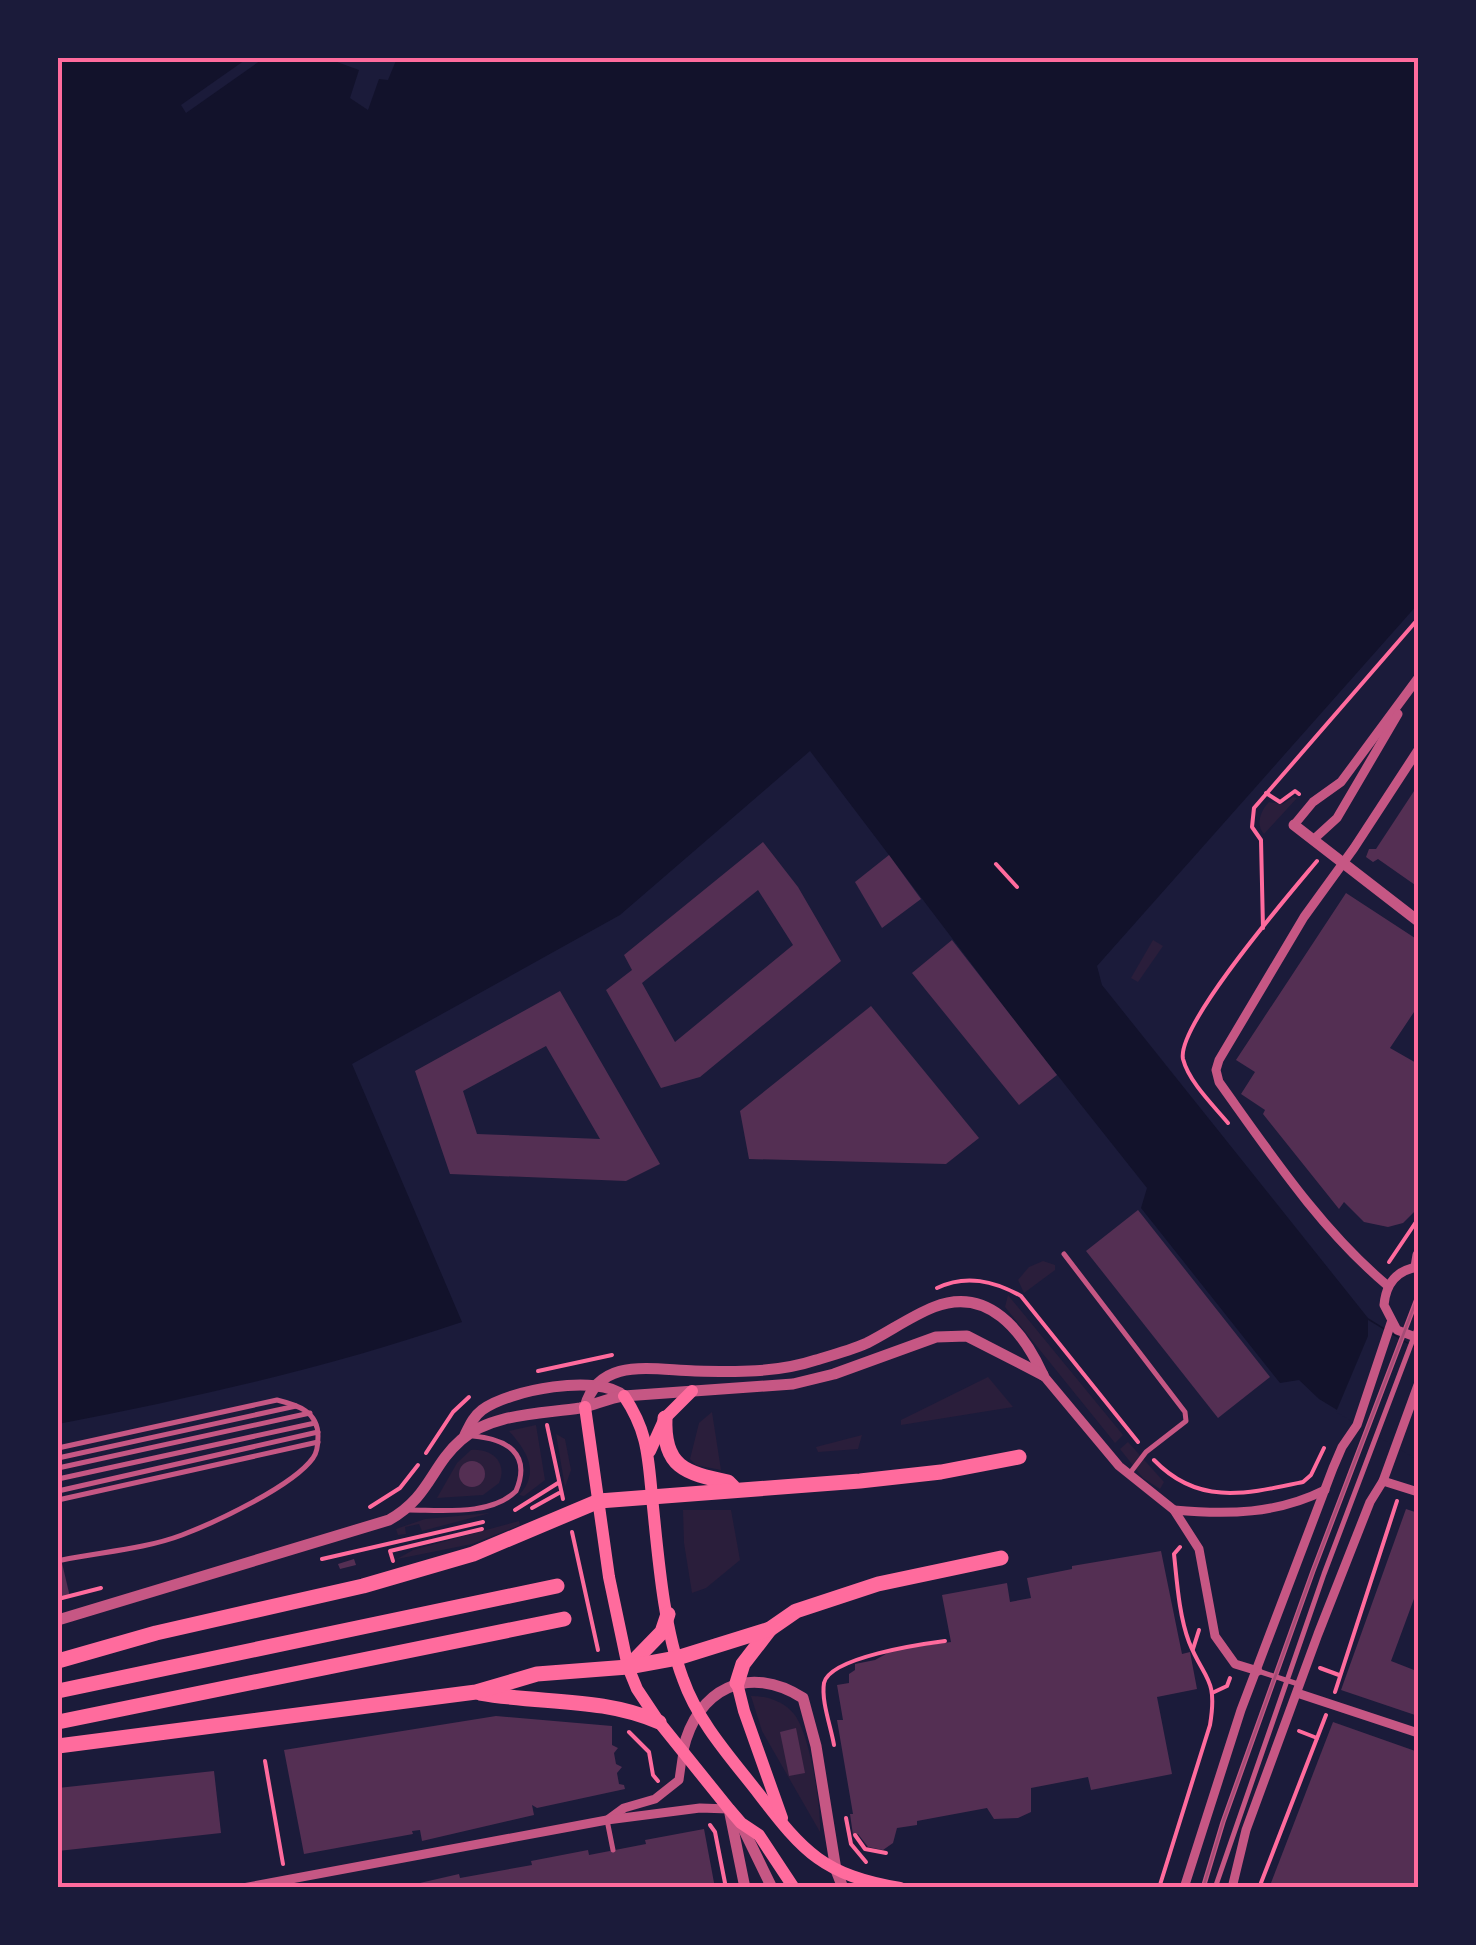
<svg xmlns="http://www.w3.org/2000/svg" width="1476" height="1945" font-family="'Public Sans',sans-serif">
<style>
.green{fill:#2a1e3b}
.water{fill:#12122b}
.pier{fill:#1b1b3a}
.building{fill:#542f53;fill-rule:evenodd}
.lines{fill:none;stroke-linecap:round;stroke-linejoin:round}
.path{stroke:#ff6b9d;stroke-width:4}
.service{stroke:#c65784;stroke-width:5}
.minor{stroke:#c65784;stroke-width:9}
.tertiary{stroke:#c65784;stroke-width:11}
.secondary{stroke:#ff6b9d;stroke-width:12}
.trunk{stroke:#ff6b9d;stroke-width:15}
.tram{stroke:#a44b75;stroke-width:2.5}
.neatline{fill:none;stroke:#ff6b9d;stroke-width:4}
</style>
<rect width="100%" height="100%" fill="#1b1b3a"/>
<!-- green -->
<g class="green">
<path d="M1293 797 1297 798 1264 834C1255 825 1261 810 1269 802L1283 804Z"/>
<path d="M1153 940 1163 946 1138 982 1131 978Z"/>
<path d="M1043 1261 1055 1265V1270L1024 1293 1018 1280 1029 1267Z"/>
<path d="M1008 1295 1123 1435 1115 1443 1005 1307Z"/>
<path d="M988 1377 1013 1407 901 1425V1420Z"/>
<path d="M712 1412 721 1470 696 1465 690 1459 699 1423Z"/>
<path d="M536 1425 545 1480 524 1496 519 1495C541 1472 526 1450 509 1431Z"/>
<path d="M556 1434 565 1439 571 1470 565 1487Z"/>
<path d="M862 1435 858 1449 818 1452 816 1447Z"/>
<path d="M1128 1442 1164 1482 1160 1489 1143 1478 1120 1449Z"/>
<path d="M471 1450C492 1448 508 1463 499 1483L483 1495 437 1498 457 1463Z"/>
<path d="M683 1510H731L740 1560 706 1588 692 1593 684 1543Z"/>
<path d="M490 1513 422 1531 419 1524 405 1527 406 1534 398 1535 396 1529 425 1519Z"/>
<path d="M519 1521 520 1525 472 1544 397 1559 413 1550Z"/>
<path d="M751 1696C767 1696 783 1701 794 1714 810 1734 821 1806 820 1832L762 1731Z"/>
</g>
<!-- water -->
<path class="water" d="M58 58H1418V604L1097 966 1102 985 1368 1318 1418 1349V1459L1319 1399 1299 1380 1280 1383 1141 1208 1147 1188 1024 1033 810 751 620 915 352 1064 462 1322C330 1367 195 1398 58 1424Z"/>
<!-- pier -->
<g class="pier">
<path d="M248 58H264L186 113 181 105Z"/>
<path d="M326 58H397L388 80 379 79 368 110 350 98 359 70Z"/>
<path d="M1368 1320 1418 1350V1460L1336 1412 1368 1336Z"/>
</g>
<!-- building -->
<g class="building">
<path d="M1418 785V887L1378 859 1373 862 1366 857 1369 849H1376Z"/>
<path d="M763 842 798 887 841 961 700 1077 661 1088 606 990 632 970 624 955ZM758 890 793 945 675 1042 642 983Z"/>
<path d="M889 855 921 899 882 928 855 882Z"/>
<path d="M1346 893 1418 940V1006L1390 1048 1418 1064V1208L1403 1223 1388 1227 1364 1222 1344 1202 1339 1209 1263 1114 1265 1110 1241 1094 1255 1072 1236 1060Z"/>
<path d="M952 940 1057 1075 1019 1105 912 973Z"/>
<path d="M560 991 660 1164 626 1181 450 1174 415 1071ZM546 1046 600 1139 477 1134 463 1091Z"/>
<path d="M871 1006 979 1138 946 1164 749 1159 740 1111Z"/>
<path d="M1138 1210 1270 1377 1218 1418 1086 1251Z"/>
<circle cx="472" cy="1474" r="13"/>
<path d="M1406 1509 1418 1513V1588L1391 1661 1414 1670 1418 1658V1716L1341 1690Z"/>
<path d="M58 1546 70 1597 58 1600Z"/>
<path d="M1161 1551 1182 1654 1190 1652 1197 1689 1157 1697 1172 1774 1091 1790 1088 1777 1031 1788V1812L1018 1818 994 1819 987 1808 917 1821V1825L897 1828 893 1843 883 1850 868 1847 858 1834 853 1835 850 1814H853L837 1720H843L837 1685 849 1683V1674L855 1670V1664L875 1660 893 1650 951 1642 942 1595 1007 1583 1010 1602 1031 1598 1027 1578 1072 1569V1566Z"/>
<path d="M354 1559 356 1565 340 1569 338 1564Z"/>
<path d="M496 1716 612 1726V1745L618 1748 614 1753 616 1764 622 1767 617 1773 619 1784 624 1785 625 1789 537 1808 532 1805 534 1815 422 1841 420 1830 412 1831 413 1834 304 1854 284 1750Z"/>
<path d="M1333 1722 1418 1752V1888H1269Z"/>
<path d="M796 1728 805 1773 789 1776 780 1732Z"/>
<path d="M214 1771 221 1833 58 1851V1788Z"/>
<path d="M704 1829 715 1888H398L459 1874 460 1878 532 1865 531 1861 588 1850 589 1855 646 1844 645 1840Z"/>
</g>
<g class="lines">
<!-- path -->
<g class="path">
<path d="M1266 793 1280 802 1295 791 1299 794"/>
<path d="M996 864 1017 887"/>
<path d="M1263 928 1261 840 1252 827 1254 808 1418 619"/>
<path d="M1228 1123C1213 1105 1189 1082 1183 1059 1176 1025 1292 891 1317 861"/>
<path d="M1389 1262 1418 1219"/>
<path d="M937 1288C966 1274 994 1281 1021 1296L1138 1442"/>
<path d="M538 1371 612 1355"/>
<path d="M547 1425 563 1499"/>
<path d="M426 1453 453 1412 469 1397"/>
<path d="M1154 1460C1198 1506 1246 1494 1303 1482L1311 1475 1324 1448"/>
<path d="M370 1507 400 1488 418 1465"/>
<path d="M532 1508 559 1493"/>
<path d="M515 1510 558 1483"/>
<path d="M572 1532 598 1650"/>
<path d="M322 1559 483 1522"/>
<path d="M393 1561 390 1551 482 1529"/>
<path d="M58 1599 101 1588"/>
<path d="M1193 1649 1199 1630"/>
<path d="M1320 1668 1339 1675"/>
<path d="M1335 1692 1397 1501"/>
<path d="M1212 1693 1227 1686 1230 1678"/>
<path d="M1299 1731 1317 1738"/>
<path d="M629 1732 649 1752 653 1775 658 1781"/>
<path d="M834 1745C831 1727 821 1701 824 1683 830 1657 922 1644 945 1641"/>
<path d="M265 1761 283 1864"/>
<path d="M846 1818 851 1844 866 1862"/>
<path d="M710 1825 715 1832 726 1888"/>
<path d="M855 1835 865 1849 886 1853"/>
<path d="M1159 1888 1210 1725C1218 1677 1204 1680 1189 1642 1179 1615 1177 1582 1174 1554L1180 1547"/>
<path d="M1259 1888 1326 1715"/>
</g>
<!-- service -->
<g class="service">
<path d="M1064 1254 1185 1412 1186 1421 1146 1452 1130 1473"/>
<path d="M58 1448 277 1400C297 1405 318 1411 318 1436 318 1444 317 1453 313 1458 293 1486 216 1522 182 1535 145 1549 101 1552 62 1560"/>
<path d="M58 1458 296 1406"/>
<path d="M58 1468 310 1413"/>
<path d="M58 1479 315 1423"/>
<path d="M58 1491 318 1432"/>
<path d="M58 1500 318 1442"/>
<path d="M409 1510C442 1510 491 1516 516 1491 532 1453 506 1439 473 1436"/>
<path d="M1258 1671 1298 1684"/>
<path d="M607 1820 613 1850"/>
<path d="M1203 1888 1223 1822 1313 1571 1418 1296"/>
<path d="M1215 1888 1324 1574 1418 1326"/>
</g>
<!-- minor -->
<g class="minor">
<path d="M1294 825 1313 802 1341 782 1418 678"/>
<path d="M1314 839 1337 818 1398 714"/>
<path d="M1418 1267C1397 1270 1386 1283 1384 1305L1397 1330 1418 1338"/>
<path d="M1388 1286C1321 1230 1270 1153 1219 1082L1216 1070 1219 1060 1304 917 1354 848 1418 750"/>
<path d="M1043 1375 1119 1466 1174 1510 1199 1549 1215 1636 1235 1664 1258 1671"/>
<path d="M1383 1481 1418 1492"/>
<path d="M1174 1510C1228 1515 1277 1514 1325 1490"/>
<path d="M1297 1693 1418 1733"/>
<path d="M609 1819 624 1808 655 1799 679 1780 683 1752"/>
<path d="M243 1888 607 1820 700 1808 729 1809"/>
<path d="M1184 1888 1241 1710 1333 1468 1342 1447 1357 1425 1391 1323"/>
<path d="M1232 1888 1246 1830 1318 1634 1370 1502 1383 1481 1418 1385"/>
</g>
<!-- tertiary -->
<g class="tertiary">
<path d="M1294 825 1418 921"/>
<path d="M1416 1267 1418 1255"/>
<path d="M585 1407C599 1356 653 1370 695 1371 735 1372 777 1373 816 1360 833 1355 851 1350 867 1343 889 1332 911 1316 934 1307 988 1286 1023 1331 1043 1375"/>
<path d="M465 1435C470 1425 473 1417 482 1410 508 1390 599 1373 624 1396"/>
<path d="M58 1620 389 1520C430 1497 431 1466 461 1440 491 1413 542 1414 580 1408 595 1405 608 1398 624 1396L793 1384 834 1374 936 1337 967 1336 1043 1375"/>
<path d="M683 1750C697 1689 748 1663 803 1698L816 1746 836 1870 843 1888"/>
<path d="M729 1809 745 1888"/>
<path d="M741 1824 772 1888"/>
</g>
<!-- secondary -->
<g class="secondary">
<path d="M624 1396C648 1432 648 1456 652 1497 658 1554 663 1626 683 1679 698 1722 731 1758 759 1794 804 1853 824 1875 900 1888"/>
<path d="M585 1407 609 1577 628 1667 637 1689 659 1722 729 1809 741 1823 759 1835 794 1888"/>
<path d="M650 1451 665 1418 692 1391"/>
<path d="M737 1683 744 1711 782 1818"/>
</g>
<!-- trunk -->
<g class="trunk">
<path d="M665 1418C663 1467 685 1473 728 1482L733 1487"/>
<path d="M58 1661 156 1633 363 1586 473 1554 599 1501 860 1481 941 1472 1019 1457"/>
<path d="M628 1667 662 1632 668 1614"/>
<path d="M737 1683 743 1664 770 1629"/>
<path d="M58 1691 557 1586"/>
<path d="M480 1693C541 1704 602 1697 659 1722"/>
<path d="M58 1722 564 1619"/>
<path d="M58 1746 476 1692 537 1674 628 1667 677 1658 770 1629 796 1611 878 1584 1001 1558"/>
</g>
<!-- tram -->
<path class="tram" d="M1203 1888 1223 1822 1313 1571 1418 1296"/>
</g>
<!-- border -->
<rect width="1476" height="1945" fill="none" stroke="#1b1b3a" stroke-width="120"/>
<rect x="60" y="60" width="1356" height="1825" class="neatline"/>
</svg>
